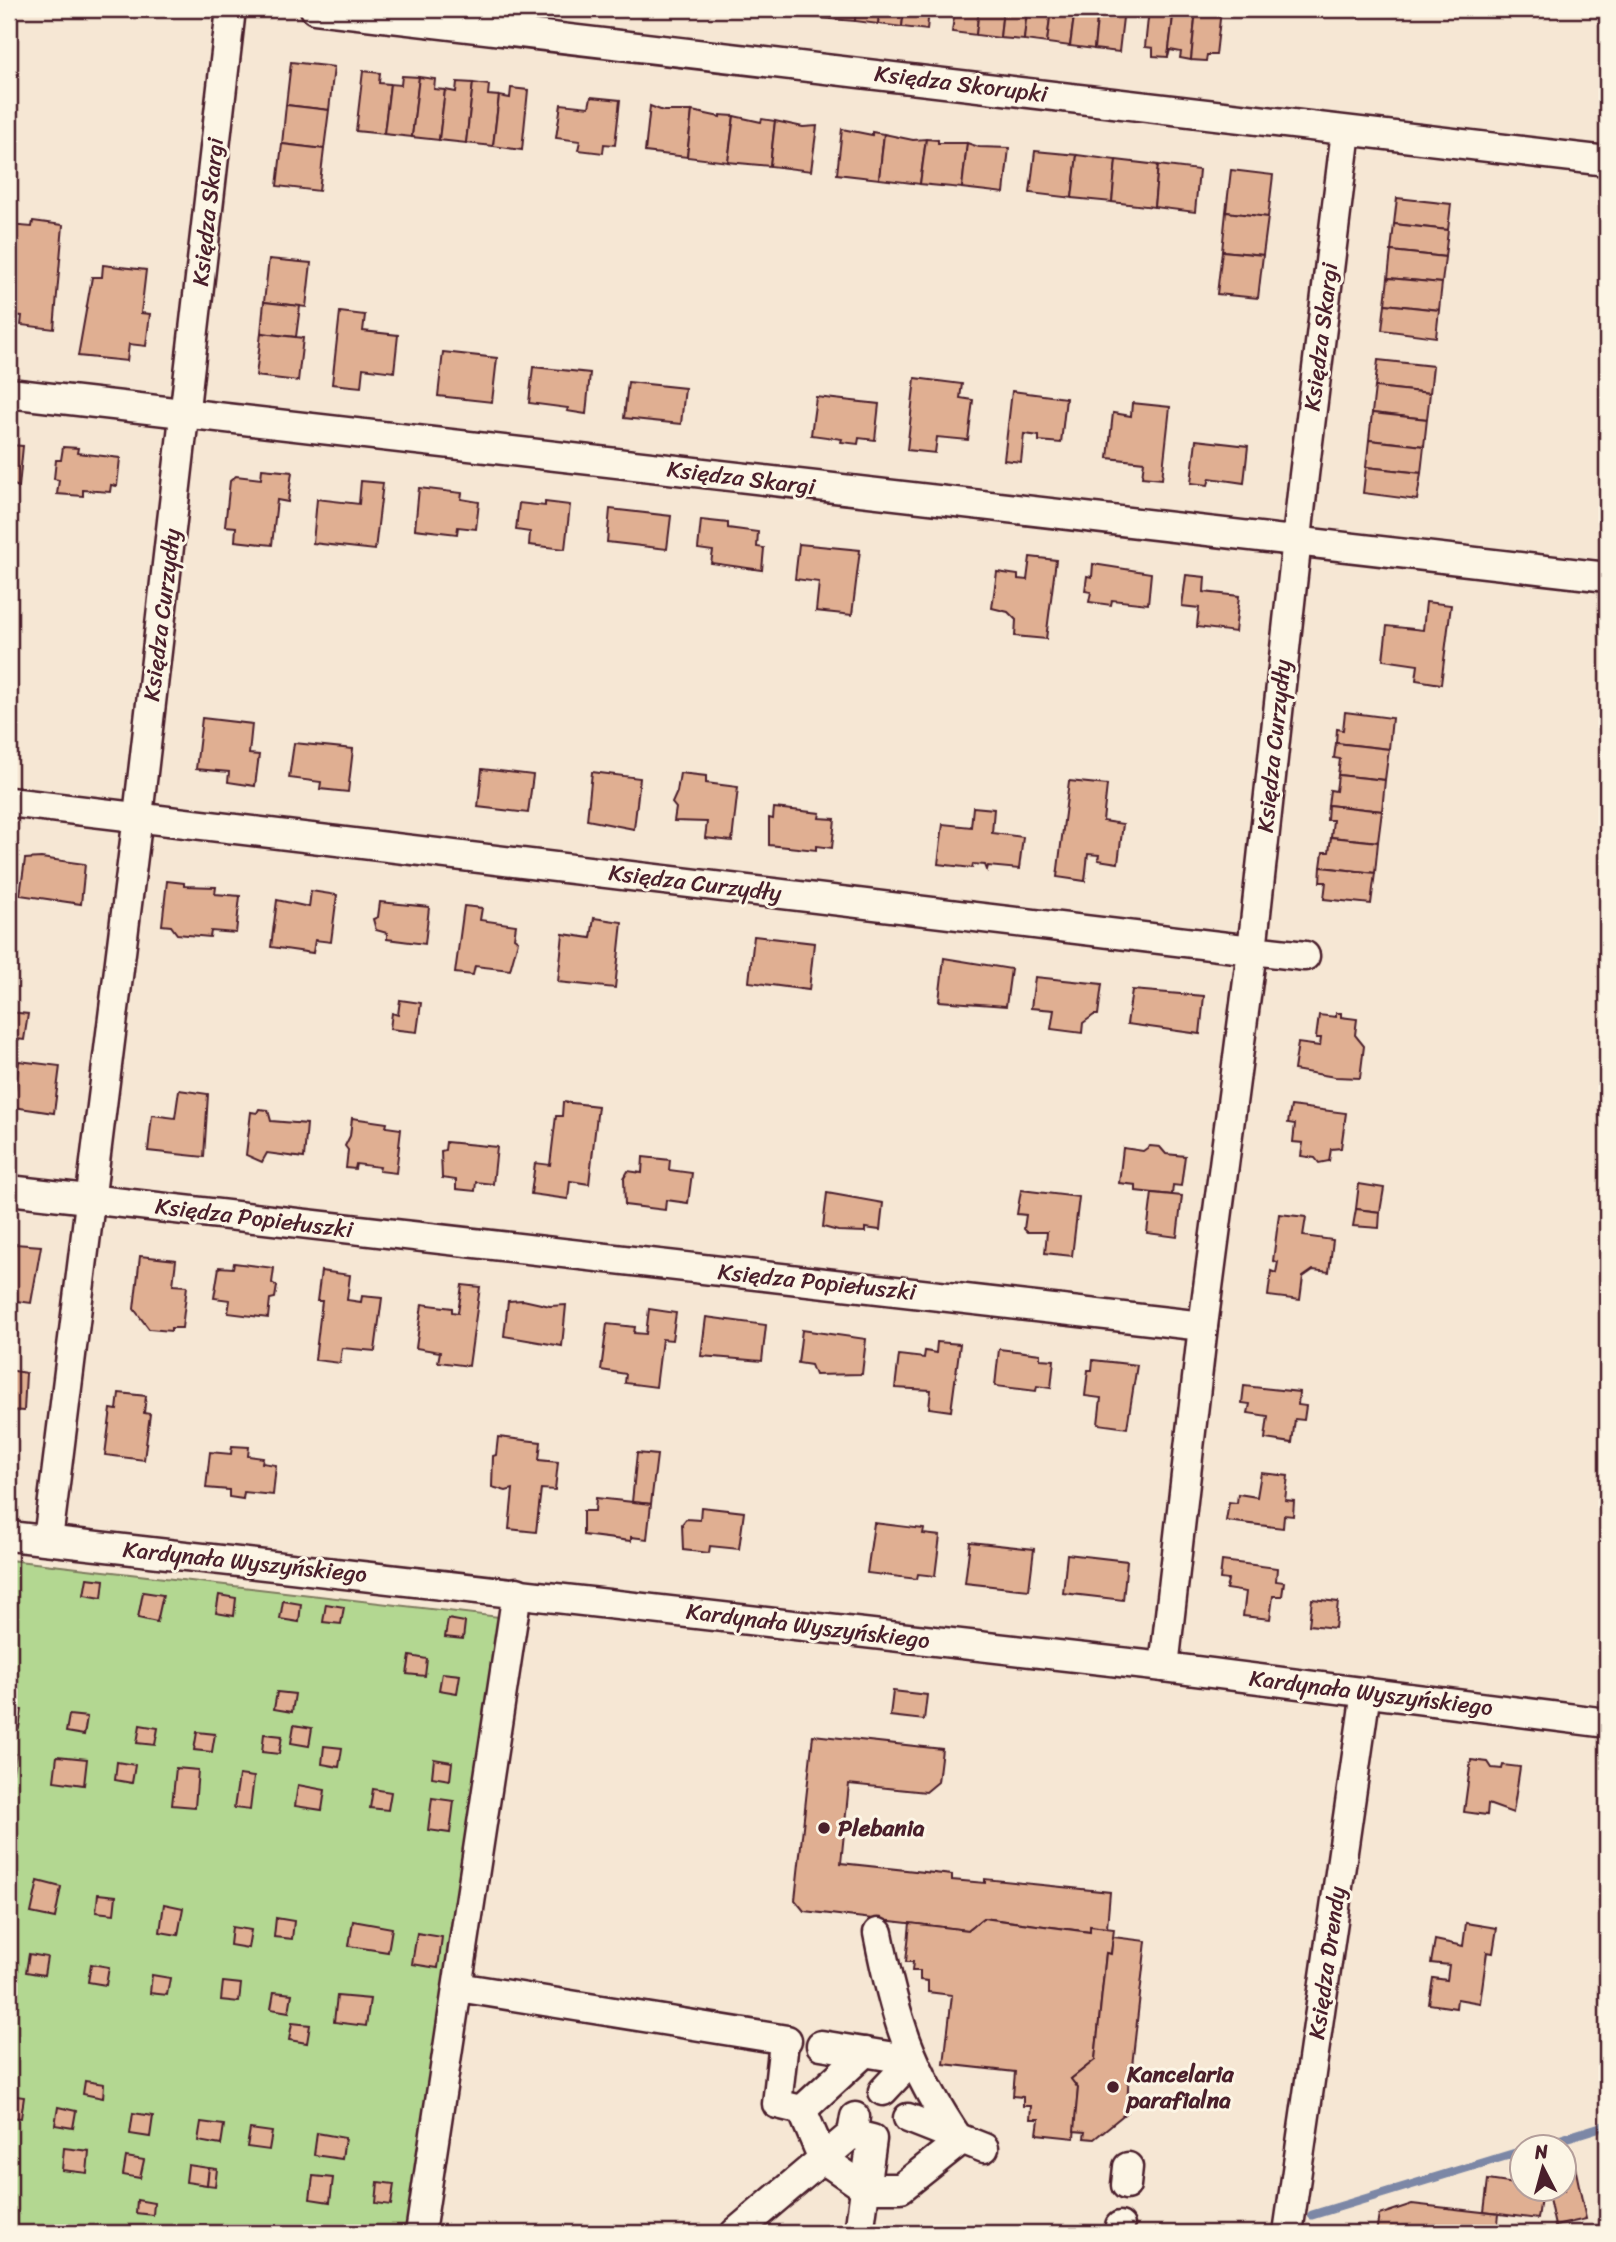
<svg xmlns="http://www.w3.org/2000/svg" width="1616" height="2242" font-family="Sriracha,sans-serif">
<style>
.green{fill:#b3d791;stroke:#7e7b5e;stroke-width:2}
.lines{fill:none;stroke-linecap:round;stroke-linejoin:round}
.stream{stroke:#7b87a6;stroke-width:9}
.building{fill:#e0af92;stroke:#4a1f2b;stroke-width:2}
.street-casing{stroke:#4a1f2b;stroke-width:33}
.street{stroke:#fcf5e5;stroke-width:28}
.poi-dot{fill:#4a1f2b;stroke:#fcf5e5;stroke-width:2.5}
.labels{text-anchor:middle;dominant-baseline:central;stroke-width:6;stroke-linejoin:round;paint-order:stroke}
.street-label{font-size:23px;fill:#4a1f2b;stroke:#fcf5e5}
.poi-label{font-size:23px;font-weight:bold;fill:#4a1f2b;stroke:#fcf5e5;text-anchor:start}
</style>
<rect width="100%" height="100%" fill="#f6e7d4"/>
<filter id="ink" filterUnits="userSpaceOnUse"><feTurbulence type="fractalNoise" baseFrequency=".0143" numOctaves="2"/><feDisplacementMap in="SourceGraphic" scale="14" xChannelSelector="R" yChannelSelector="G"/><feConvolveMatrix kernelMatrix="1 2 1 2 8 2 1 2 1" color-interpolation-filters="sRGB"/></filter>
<g filter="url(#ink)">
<!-- green -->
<path class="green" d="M9 1560 500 1617 408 2233H9Z"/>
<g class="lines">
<!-- stream -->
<g class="stream">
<path d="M1533 2148 1607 2125"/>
<path d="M1312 2215 1522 2151"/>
<path d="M1262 2233 1265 2232"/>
</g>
</g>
<!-- building -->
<g class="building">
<path d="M760 9H785L784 14Z"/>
<path d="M785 9H809L808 17 784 14Z"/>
<path d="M809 9H832L831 19 808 17Z"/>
<path d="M832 9H856L855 21 831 19Z"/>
<path d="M856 9H880L878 24 855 21Z"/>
<path d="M880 9H904L902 27 878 24Z"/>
<path d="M904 9H929L927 30 902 27Z"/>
<path d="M955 9H979L976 35 952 32Z"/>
<path d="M979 9H1003L1000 38 976 35Z"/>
<path d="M1003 9H1027L1024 40 1000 38Z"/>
<path d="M1027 9H1051L1047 43 1024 40Z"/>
<path d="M1051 9H1075L1070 46 1047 43Z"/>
<path d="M1075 9H1098L1094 49 1070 46Z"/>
<path d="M1098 9H1124L1119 52 1094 49Z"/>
<path d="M1149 9H1174L1168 57 1153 56V48L1145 47Z"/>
<path d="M1174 9H1196L1191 60 1180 58 1181 52 1170 50 1168 57Z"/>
<path d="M1196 9 1221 10 1216 55H1207L1206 61 1191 60Z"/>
<path d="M291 62 334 67 329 110 286 105Z"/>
<path d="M363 71 380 73 379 83 390 84 384 134 356 131Z"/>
<path d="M402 76 419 77 412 137 384 134 390 84 401 85Z"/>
<path d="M419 77 435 79 434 89 445 90 439 140 412 137Z"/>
<path d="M457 82 473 83 466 143 439 140 445 90 456 92Z"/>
<path d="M473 83 489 85 488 95 499 96 493 146 466 143Z"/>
<path d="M511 88 528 90 522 150 493 146 499 96 510 98Z"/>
<path d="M591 97 620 100 615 145 604 144 603 153 578 150 580 141 556 138 561 104 589 107Z"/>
<path d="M286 105 329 110 324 149 282 144Z"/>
<path d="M650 106 663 111H692L687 157 645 152Z"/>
<path d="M692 111 720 117V115L734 116 728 162 687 157Z"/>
<path d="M734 116 761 122 762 119 775 121 770 166 728 162Z"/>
<path d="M775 121 803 127 817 126 811 171 770 166Z"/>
<path d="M842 129 872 135V132L884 134 879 179 837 174Z"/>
<path d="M884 134 913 140 926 139 920 184 879 179Z"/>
<path d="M926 139 938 140V143H967L962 188 920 184Z"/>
<path d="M967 143 979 147 1009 148 1004 193 962 188Z"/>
<path d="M282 144 324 149 319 191 277 186Z"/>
<path d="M1035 151 1077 155 1072 198 1030 193Z"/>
<path d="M1077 155 1116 160 1112 202 1072 198Z"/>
<path d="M1116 160 1158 165 1154 207 1112 202Z"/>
<path d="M1158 165 1199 170 1195 212 1154 207Z"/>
<path d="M1231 170 1273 175 1268 217 1226 212Z"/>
<path d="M1397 198 1451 204 1448 230 1394 224Z"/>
<path d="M1226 212 1268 217 1263 255 1222 251Z"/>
<path d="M33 221 63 225 54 329 21 325 22 316 13 315 9 347V225L32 227Z"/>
<path d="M1394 224 1448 230 1445 257 1391 251Z"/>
<path d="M1222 251 1263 255 1258 298 1217 294Z"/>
<path d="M1391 251 1445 257 1442 283 1388 278Z"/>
<path d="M269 259 311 263 306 307 264 302Z"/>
<path d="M103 265 146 270 141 313 150 314 146 346 129 344 127 361 78 356 92 277H102Z"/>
<path d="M1388 278 1442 283 1439 310 1385 304Z"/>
<path d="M264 302 300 306 296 337 261 333Z"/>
<path d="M1385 304 1439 310 1436 337 1382 330Z"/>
<path d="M340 312 365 315 363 331 398 335 394 372 363 368 361 387 332 384Z"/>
<path d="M261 333 303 338 298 381 256 376Z"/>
<path d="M443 352 497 358 492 402 438 396Z"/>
<path d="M1378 360 1433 366 1430 393 1375 387Z"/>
<path d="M533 367 590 373 586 414 567 411 568 408 529 403Z"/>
<path d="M915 378 962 384 960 398 973 400 968 440 937 437 935 453 907 450Z"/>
<path d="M628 382 685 388 681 424 624 418Z"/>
<path d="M1375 387 1430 393 1427 419 1372 413Z"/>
<path d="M1012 391 1066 398 1061 443 1039 441V436L1024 434 1021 462 1004 460Z"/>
<path d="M816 397 879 404 875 440 859 438 858 444 841 442 842 439 811 435Z"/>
<path d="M1132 403 1170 407 1162 479 1142 477 1144 462 1108 458 1113 413 1131 416Z"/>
<path d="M1372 413 1427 419 1424 446 1369 440Z"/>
<path d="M1196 440 1248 446 1244 483 1210 478 1208 485 1191 483Z"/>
<path d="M1369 440 1424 446 1421 473 1366 467Z"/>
<path d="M9 445 23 446 19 487 9 483Z"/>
<path d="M63 447 78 448 77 453 120 458 117 486 111 485 110 492 83 490V496L57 494 59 480 54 479 56 460H61Z"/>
<path d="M1366 467 1421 473 1417 500 1363 493Z"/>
<path d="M262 469 292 472 288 502 277 500 272 545 235 541 236 527 225 526 230 481 236 476 261 479Z"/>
<path d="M361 481 383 483 375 550 313 543 317 499 359 504Z"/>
<path d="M419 488 462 493 461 499 479 502 476 529 458 527 457 534 415 529Z"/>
<path d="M545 502 570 505 565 549 529 545 530 532 516 530 519 503 545 506Z"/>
<path d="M610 509 671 516 667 549 607 542Z"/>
<path d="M701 520 728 523V528L758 532 757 547 764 548 762 570 711 563 713 551 698 549Z"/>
<path d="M799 544 860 550 852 615 816 611 819 582 795 579Z"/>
<path d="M1030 557 1056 560 1046 639 1015 636 1016 620 1008 612 992 608 997 572 1018 575V579L1027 580Z"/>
<path d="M1093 564 1151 573 1148 604 1112 600 1111 605 1089 602 1091 592 1085 591 1087 576 1092 577Z"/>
<path d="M1186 575 1205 577 1204 592 1239 596 1235 632 1197 627 1199 608 1182 606Z"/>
<path d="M1426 602 1451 605 1441 684 1416 680 1418 665 1383 660 1387 626 1423 630Z"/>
<path d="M1345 712 1392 718 1389 749 1336 743 1337 729 1343 730Z"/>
<path d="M202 718 252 724 249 754 259 755 255 786 228 782 229 772 196 769Z"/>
<path d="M294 743 353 749 348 792 320 789 321 782 289 778Z"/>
<path d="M1336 743 1389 749 1385 780 1338 775 1340 759 1334 758Z"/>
<path d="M482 769 533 775 528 813 478 807Z"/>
<path d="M592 772 640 778 634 829 587 820Z"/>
<path d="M680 773 706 776V783L738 787 732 841 705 838 707 822 674 821 676 808 672 803 677 792Z"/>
<path d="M1338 775 1385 780 1382 811 1328 805 1330 790 1336 791Z"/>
<path d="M1069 781 1107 785 1103 821 1123 824 1118 863 1098 860 1099 855 1088 854 1085 881 1057 877Z"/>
<path d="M1328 805 1382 811 1378 842 1331 837 1333 820H1327Z"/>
<path d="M973 807 994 809 992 833 1023 837 1019 869 988 866 987 870 985 865 973 864 972 868 938 864 943 824 971 827Z"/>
<path d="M774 808 820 813 819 818 835 819 832 848 816 846V850L769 845V818L773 819Z"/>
<path d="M1331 837 1378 842 1375 873 1321 867 1323 852H1329Z"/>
<path d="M41 858 85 864 81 904 20 895 25 859Z"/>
<path d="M1321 867 1375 873 1371 904 1324 899 1326 882H1320Z"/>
<path d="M167 881 184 883V886L216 887 215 894 240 896 236 933 211 931 210 937 177 934 171 926 162 925Z"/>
<path d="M311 891 337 895 331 942 315 940 313 953 271 947 277 900 309 907Z"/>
<path d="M380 902 429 907 425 944 387 939V933L376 930 373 919 378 917Z"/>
<path d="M464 906 482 908 480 920 516 925 514 938 518 941 510 970 475 966 473 975 455 973Z"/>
<path d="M594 918 622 922 615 988 558 982 563 934 591 938Z"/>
<path d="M754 936 814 943 809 990 749 982Z"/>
<path d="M944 958 1011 969 1006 1006 939 1001Z"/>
<path d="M1035 977 1102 984 1098 1015H1094L1083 1023 1082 1033 1051 1029 1054 1010 1031 1008Z"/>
<path d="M1132 990 1204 996 1200 1034 1127 1024Z"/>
<path d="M400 1000 421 1003 417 1032 390 1029 392 1013 398 1015Z"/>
<path d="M9 1012 28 1014 24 1040 9 1038Z"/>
<path d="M1336 1013H1341V1017L1357 1019 1355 1035 1364 1046 1360 1078 1335 1077 1294 1070 1298 1043 1320 1046 1321 1038H1316L1319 1015 1336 1017Z"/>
<path d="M19 1061 60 1066 54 1113 13 1107Z"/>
<path d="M179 1090 208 1094 204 1157 148 1151 152 1115 175 1118Z"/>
<path d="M563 1102 598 1106 589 1184 570 1181 568 1199 531 1194 535 1163 550 1165 556 1116H562Z"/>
<path d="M1291 1106 1346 1113 1341 1148 1331 1149 1329 1161 1319 1163 1315 1158 1301 1156 1303 1143 1293 1142 1295 1124 1288 1123Z"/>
<path d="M259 1109 268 1110 271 1121 307 1124 304 1158 267 1153 262 1162 246 1155 251 1112 257 1113Z"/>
<path d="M352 1118 387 1123 386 1127 401 1129 396 1173 379 1171 380 1167 356 1164 355 1169 346 1168 348 1150 345 1146 350 1136Z"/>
<path d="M446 1142 497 1147 493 1184 476 1182 475 1191 456 1189V1180L442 1178 441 1151 445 1150Z"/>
<path d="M1150 1146 1160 1147 1166 1154 1185 1156 1181 1186 1173 1185 1172 1195 1136 1191V1185L1119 1183 1123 1148 1143 1151Z"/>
<path d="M643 1157 670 1160 669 1170 692 1173 688 1203 666 1200 665 1210 625 1205 624 1178 628 1171 642 1173Z"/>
<path d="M1359 1184 1384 1188 1380 1212 1356 1209Z"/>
<path d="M1021 1190 1079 1197 1072 1256 1045 1253 1047 1232H1027L1024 1229 1026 1215 1017 1214Z"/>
<path d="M827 1193 883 1203 880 1230 865 1228V1232L838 1231 823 1227Z"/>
<path d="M1152 1193 1182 1196 1177 1237 1147 1233Z"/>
<path d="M1356 1209 1380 1212 1379 1228 1353 1226Z"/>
<path d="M1279 1214 1306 1217 1303 1236 1333 1240 1329 1272 1313 1270 1303 1277 1300 1300 1268 1296 1271 1271 1276 1273 1278 1262 1273 1261Z"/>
<path d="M15 1244 41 1246 31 1303 9 1300V1259L14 1260Z"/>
<path d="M140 1256 176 1260 173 1285 187 1286 182 1328H171V1331L149 1329 134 1309Z"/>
<path d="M234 1263 274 1268 272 1283 277 1286 275 1298 270 1299 268 1318 228 1313 230 1300 214 1298 219 1267 233 1268Z"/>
<path d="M321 1271 350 1275 347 1300 361 1302 362 1296 382 1298 375 1351 342 1348 340 1363 315 1360 322 1301H317Z"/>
<path d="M462 1285 480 1287 469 1366 438 1362 440 1352 416 1348 422 1304 452 1308V1312L458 1313Z"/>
<path d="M523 1300 550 1306 566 1305 562 1346 504 1336 508 1301Z"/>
<path d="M649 1309 676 1313 672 1340 662 1339 656 1387 625 1383 626 1374 601 1370 607 1324 635 1327 634 1333 646 1334Z"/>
<path d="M706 1317 766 1325 762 1361 701 1356Z"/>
<path d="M802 1330 866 1339 862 1374 815 1375 811 1365 798 1363Z"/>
<path d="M937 1342 960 1344 951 1411 929 1408 931 1390 895 1388 899 1355 924 1358 925 1351 936 1353Z"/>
<path d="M999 1349 1040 1354V1359L1054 1360 1051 1388 1037 1386 1036 1391 995 1386Z"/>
<path d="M1093 1360 1137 1365 1127 1428 1098 1424 1101 1398 1085 1396 1088 1370H1092Z"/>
<path d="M9 1370 26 1373 24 1411 9 1410Z"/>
<path d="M1244 1386 1299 1392 1298 1405 1306 1406 1304 1420 1295 1419 1292 1443 1265 1439 1268 1416 1248 1413 1250 1404 1242 1403Z"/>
<path d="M119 1393 146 1396 144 1413 150 1414 144 1460 105 1455 111 1409 117 1410Z"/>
<path d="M9 1419 14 1420 11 1451H9Z"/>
<path d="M498 1437 541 1442 539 1460 558 1462 555 1490 541 1489 536 1532 509 1529 513 1489 506 1491 492 1487 493 1456 496 1455Z"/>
<path d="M232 1446 249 1447 248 1456 263 1458 262 1463 276 1465 273 1495 244 1492 243 1499 229 1497V1490L206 1488 210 1452 231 1454Z"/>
<path d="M637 1453 657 1455 651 1504 632 1502Z"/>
<path d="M1261 1473 1288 1476 1285 1500 1294 1501 1293 1516 1284 1515 1283 1528 1226 1521 1229 1502 1237 1503 1238 1494 1257 1497Z"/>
<path d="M596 1498 651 1504 647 1539 631 1537V1541L583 1535V1511H595Z"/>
<path d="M701 1507 744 1512 739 1549 710 1546 709 1553 683 1550 682 1524 686 1519 700 1520Z"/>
<path d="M874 1523 924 1529 923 1534 940 1536 935 1576 918 1574 917 1579 867 1573Z"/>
<path d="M970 1542 1034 1549 1029 1590 965 1583Z"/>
<path d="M1067 1554 1127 1561 1123 1600 1063 1593Z"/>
<path d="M1222 1561 1277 1568 1276 1581 1284 1582 1282 1596H1273L1270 1619 1243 1616 1246 1592 1226 1589 1228 1580 1220 1579Z"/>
<path d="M87 1578 104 1580 102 1598 84 1595Z"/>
<path d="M143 1592 163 1595 157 1622 138 1618Z"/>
<path d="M219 1595 236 1598 234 1616 216 1613Z"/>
<path d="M1312 1599 1338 1602 1335 1628 1309 1625Z"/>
<path d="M283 1601 301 1604 299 1622 280 1619Z"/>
<path d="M326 1604 344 1607 341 1624 323 1622Z"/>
<path d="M448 1619 465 1622 463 1639 445 1637Z"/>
<path d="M410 1656 427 1659 425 1676 407 1674Z"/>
<path d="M442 1673 460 1675 457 1693 439 1690Z"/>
<path d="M893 1691 927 1695 924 1720 890 1716Z"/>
<path d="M277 1692 295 1694 292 1712 274 1709Z"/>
<path d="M9 1708 22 1710 19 1728 9 1727Z"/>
<path d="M69 1715 87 1717 84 1735 66 1732Z"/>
<path d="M140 1725 158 1728 155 1745 137 1743Z"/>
<path d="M294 1725 312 1728 309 1746 291 1743Z"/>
<path d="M197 1732 215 1734 212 1752 194 1750Z"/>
<path d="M264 1734 282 1736 279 1754 262 1752Z"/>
<path d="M813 1735 942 1749 938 1782 926 1792 849 1784 841 1863 952 1875V1880L985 1883V1879L1110 1892 1107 1928 1090 1926V1932L983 1918 968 1930 804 1911 795 1900Z"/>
<path d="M324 1746 342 1748 339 1767 322 1764Z"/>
<path d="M9 1753 16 1754 13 1772H9Z"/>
<path d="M57 1756 87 1759 84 1785 54 1781Z"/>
<path d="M434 1759 452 1762 450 1780 432 1777Z"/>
<path d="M1471 1760 1488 1762 1492 1768 1502 1769 1503 1765 1520 1767 1513 1813 1488 1804 1487 1815 1464 1812Z"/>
<path d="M117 1762 135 1765 132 1783 115 1780Z"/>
<path d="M176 1768 198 1770 195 1807 172 1805Z"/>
<path d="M239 1775 254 1777 250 1810 234 1808Z"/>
<path d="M298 1785 325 1790 322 1810 295 1806Z"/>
<path d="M373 1789 391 1792 388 1810 370 1808Z"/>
<path d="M432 1798 454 1801 450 1833 428 1830Z"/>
<path d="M38 1881 61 1887 55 1918 31 1913Z"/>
<path d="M98 1894 116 1896 114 1914 96 1912Z"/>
<path d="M164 1904 183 1908 178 1935 160 1932Z"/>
<path d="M276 1918 294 1921 292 1939 274 1937Z"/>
<path d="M983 1918 1090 1932V1926L1114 1929 1111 1954 1106 1953 1095 2060 1071 2079 1078 2088 1074 2138 1037 2134 1039 2119H1030L1031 2106H1023V2097L1013 2096 1015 2072 944 2064 952 1995 928 1992V1981L920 1980V1971H912L913 1962H906L910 1923 968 1930Z"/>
<path d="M353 1921 392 1928 388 1952 349 1946Z"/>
<path d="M1466 1923 1497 1928 1493 1953 1487 1952 1480 2003 1457 1999 1456 2008 1429 2004 1433 1978 1447 1980 1449 1965 1431 1963 1435 1940 1463 1946Z"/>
<path d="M232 1927 251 1930 248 1948 230 1945Z"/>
<path d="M417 1933 442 1937 438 1968 412 1964Z"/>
<path d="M1113 1937 1146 1941 1132 2066H1129L1127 2112 1094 2139 1084 2138 1085 2132 1074 2131 1078 2088 1071 2079 1095 2060 1106 1953 1111 1954Z"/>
<path d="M29 1954 47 1957 44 1975 26 1972Z"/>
<path d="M91 1964 109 1967 106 1985 88 1982Z"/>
<path d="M152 1975 170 1978 167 1995 150 1993Z"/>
<path d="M223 1982 241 1984 239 2002 221 2000Z"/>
<path d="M274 1992 292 1994 289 2012 271 2009Z"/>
<path d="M337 1996 370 1999 366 2026 334 2022Z"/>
<path d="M292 2023 310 2025 307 2043 289 2040Z"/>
<path d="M85 2081 104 2084 103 2098 83 2094Z"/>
<path d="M9 2095 24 2097 21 2118 9 2117Z"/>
<path d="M58 2107 76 2111 73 2128 55 2125Z"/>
<path d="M133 2113 153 2116 150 2137 130 2134Z"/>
<path d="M201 2122 224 2125 221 2145 198 2141Z"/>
<path d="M250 2129 272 2132 269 2150 247 2147Z"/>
<path d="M317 2133 345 2138 342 2159 314 2155Z"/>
<path d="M64 2148 89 2151 87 2173 62 2170Z"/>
<path d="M126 2157 144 2160 140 2178 123 2175Z"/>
<path d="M1573 2157 1586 2219 1555 2226 1547 2190H1564V2158Z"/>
<path d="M188 2165 209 2168 207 2185 186 2182Z"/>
<path d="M209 2168 217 2169 215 2186 207 2185Z"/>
<path d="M313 2176 333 2178 330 2202 310 2199Z"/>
<path d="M1488 2180 1522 2185V2190H1542L1538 2219 1484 2212Z"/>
<path d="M378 2182 394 2184 391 2205 376 2203Z"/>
<path d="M137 2200 154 2203 153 2215 136 2213Z"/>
<path d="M1412 2204 1499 2214 1497 2233H1376L1379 2215Z"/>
</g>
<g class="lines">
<defs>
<g id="street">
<path d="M315 9 1607 161"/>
<path d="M9 393 1607 577"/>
<path d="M9 802 1252 950 1203 1326"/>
<path d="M1305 956 1252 950 1304 475 1346 131"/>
<path d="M9 1190 1203 1326 1164 1667"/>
<path d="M9 1536 1164 1667 1607 1723"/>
<path d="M48 1540 138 816 231 9"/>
<path d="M458 1987 787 2040"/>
<path d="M821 2045 912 2060"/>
<path d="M783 2051 777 2104 802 2110 823 2159 865 2188H901L960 2141C910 2068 895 2019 878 1933"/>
<path d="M883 2091 912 2060"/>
<path d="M802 2110 865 2052"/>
<path d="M855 2117 852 2134 872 2139 859 2233"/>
<path d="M908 2118 984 2148"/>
<path d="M1126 2185 1128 2167"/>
<path d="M420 2233 517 1592"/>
<path d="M735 2233 852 2134"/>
<path d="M1119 2233 1120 2226"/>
<path d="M1288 2233 1366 1692"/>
</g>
</defs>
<!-- street casing -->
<use href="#street" class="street-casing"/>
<!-- street -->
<use href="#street" class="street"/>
</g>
</g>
<!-- markers -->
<g class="poi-dot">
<circle cx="824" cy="1828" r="7"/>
<circle cx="1113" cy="2087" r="7"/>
</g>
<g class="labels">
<!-- street labels -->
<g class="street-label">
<text transform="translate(961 84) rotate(7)">Księdza Skorupki</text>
<text transform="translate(208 212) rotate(-84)">Księdza Skargi</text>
<text transform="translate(1321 337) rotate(-83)">Księdza Skargi</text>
<text transform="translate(741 478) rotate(7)">Księdza Skargi</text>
<text transform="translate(162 615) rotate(-83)">Księdza Curzydły</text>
<text transform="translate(1274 746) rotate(-84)">Księdza Curzydły</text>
<text transform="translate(695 883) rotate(7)">Księdza Curzydły</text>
<text transform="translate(254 1218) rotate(7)">Księdza Popiełuszki</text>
<text transform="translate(817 1282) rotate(6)">Księdza Popiełuszki</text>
<text transform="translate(245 1562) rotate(6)">Kardynała Wyszyńskiego</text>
<text transform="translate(808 1626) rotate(7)">Kardynała Wyszyńskiego</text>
<text transform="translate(1371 1693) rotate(7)">Kardynała Wyszyńskiego</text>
<text transform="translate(1327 1963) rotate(-82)">Księdza Drendy</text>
</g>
<!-- poi labels -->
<g class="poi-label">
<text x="838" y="1828">Plebania</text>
<text x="1127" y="2074">Kancelaria<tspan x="1127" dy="26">parafialna</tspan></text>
</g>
</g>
<!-- margin -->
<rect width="1616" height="2242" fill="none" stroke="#fcf5e5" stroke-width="35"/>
<rect x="18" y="18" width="1581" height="2207" fill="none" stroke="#4a1f2b" stroke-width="2.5" filter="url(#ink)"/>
<!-- north arrow -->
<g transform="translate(1543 2168) rotate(354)"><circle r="33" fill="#fcf5e5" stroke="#b59f9b" stroke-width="2"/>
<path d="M0-5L12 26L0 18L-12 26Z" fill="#4a1f2b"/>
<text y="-10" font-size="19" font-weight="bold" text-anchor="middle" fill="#4a1f2b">N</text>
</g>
</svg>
